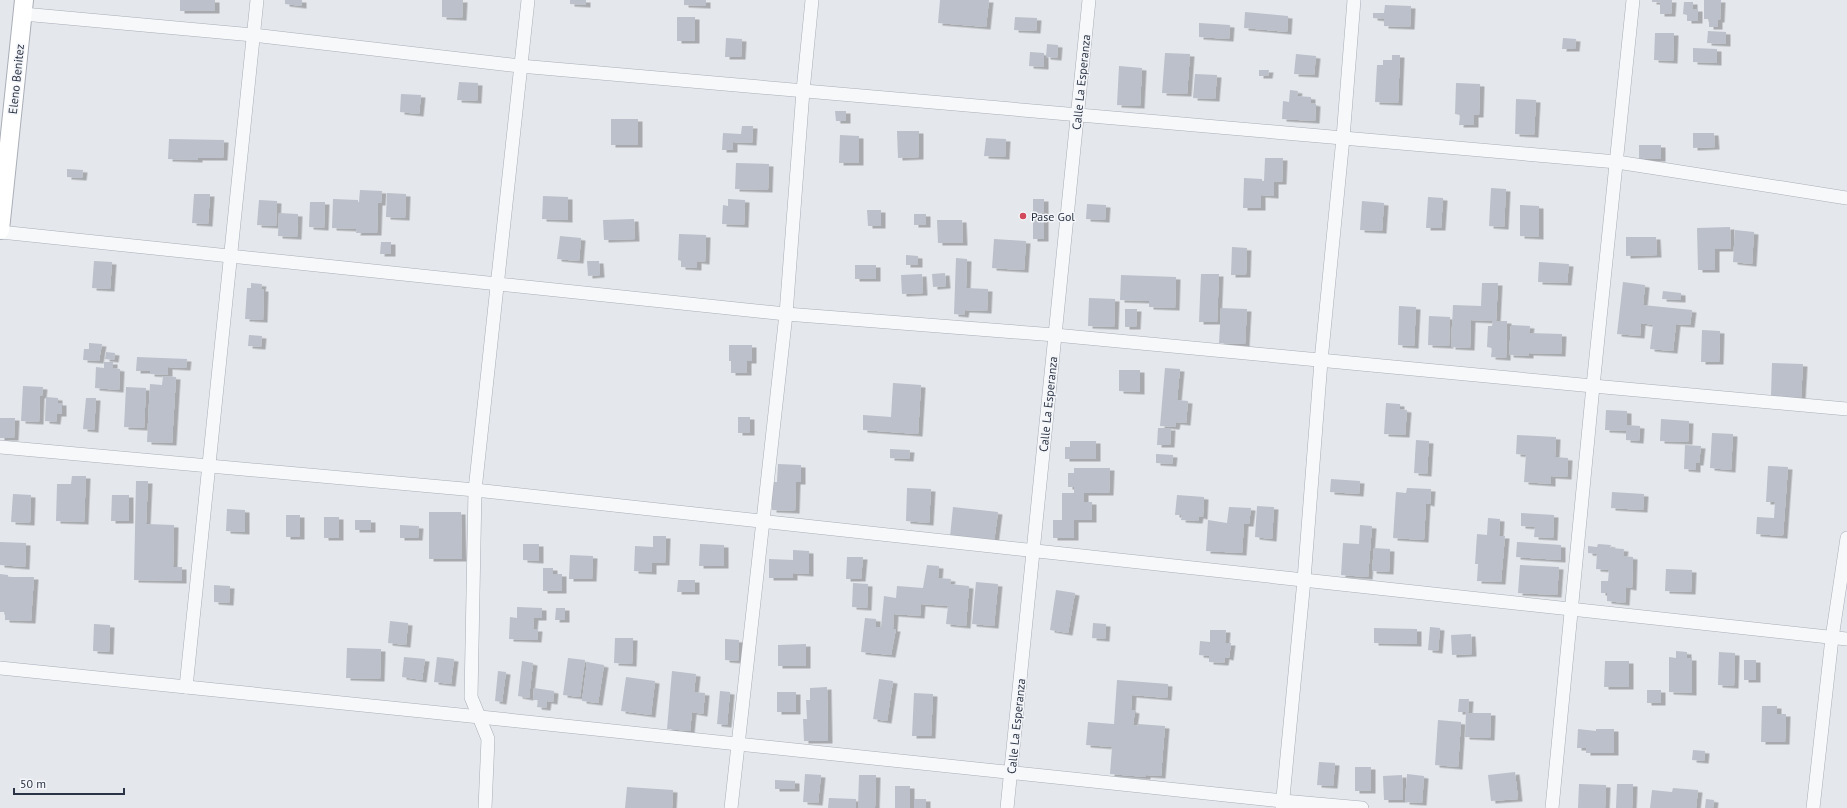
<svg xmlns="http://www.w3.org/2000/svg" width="1847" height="808" font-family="'PT Sans',sans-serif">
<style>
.building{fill:#bbc0ca;filter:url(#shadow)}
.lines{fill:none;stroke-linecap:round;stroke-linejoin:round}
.street-casing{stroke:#a9aeb7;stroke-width:14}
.secondary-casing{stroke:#a9aeb7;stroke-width:20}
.street{stroke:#f7f8fa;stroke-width:13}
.secondary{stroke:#fff;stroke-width:18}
.poi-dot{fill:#d1495b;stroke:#f4f6f9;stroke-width:1.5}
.labels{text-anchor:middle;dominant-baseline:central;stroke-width:3;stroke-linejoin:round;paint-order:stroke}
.street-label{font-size:12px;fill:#2b3445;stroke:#f4f6f9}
.poi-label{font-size:12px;fill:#2b3445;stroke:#f4f6f9;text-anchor:start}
</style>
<defs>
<filter id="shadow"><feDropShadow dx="4.5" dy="2.5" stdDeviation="0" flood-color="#0004"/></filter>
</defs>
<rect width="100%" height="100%" fill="#e4e7ec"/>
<!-- building -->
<g class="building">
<rect x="180" y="0" width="35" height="11"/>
<path d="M285 0H302V6L285 4Z"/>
<path d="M442 0H463L462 18 442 17Z"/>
<path d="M570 0H586V5L570 4Z"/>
<path d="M684 0H706V6L684 5Z"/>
<path d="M940 0H989L986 27 938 23Z"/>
<path d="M1652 0H1672L1671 14H1660V2H1652Z"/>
<path d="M1704 0H1721L1720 20H1718V27H1709V19H1704Z"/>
<path d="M1684 2H1693V9H1698V21H1687V15L1683 14Z"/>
<path d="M1385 5 1411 6 1410 27 1384 26V19L1373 18V13H1384Z"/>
<path d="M1245 12 1288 16 1287 32 1244 28Z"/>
<rect x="677" y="17" width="18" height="24"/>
<path d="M1015 17 1037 18 1036 31 1014 30Z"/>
<path d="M1199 23 1230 25 1229 39 1199 37Z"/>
<path d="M1708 31 1726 32V44L1707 43Z"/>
<path d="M1655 33H1674L1673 61 1654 60Z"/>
<path d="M726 38 742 39 741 57H725Z"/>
<path d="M1563 38 1576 39 1575 49H1562Z"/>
<path d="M1047 44 1058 45 1057 58 1046 57Z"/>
<path d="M1693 48 1717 49V63L1693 62Z"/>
<path d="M1030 52 1044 53V67L1029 66Z"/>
<path d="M1165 53 1190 54 1187 94 1162 93Z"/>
<path d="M1296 54 1316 56 1314 75 1294 74Z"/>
<path d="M1392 55H1400L1398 103 1375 102 1377 65H1383V60H1392Z"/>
<path d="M1119 66 1142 68 1140 106 1117 105Z"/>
<path d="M1259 70H1269L1268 76H1259Z"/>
<path d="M1195 74 1217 75 1215 99 1193 98Z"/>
<path d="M459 82 478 83 477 101 457 100Z"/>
<path d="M1456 83 1480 84 1479 115H1474V125H1459L1460 115 1455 114Z"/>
<path d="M1290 90 1298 91 1297 96 1311 97V103L1316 104 1315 121 1282 119 1283 101 1289 102Z"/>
<path d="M401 94 421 95 419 114 400 112Z"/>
<path d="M1516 99 1536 100 1534 135 1515 134Z"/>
<path d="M835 111H846V121H836Z"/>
<rect x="611" y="119" width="27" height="26"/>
<path d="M742 126H753L752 143 733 142V150H722L723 133 741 134Z"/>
<path d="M897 131H919V157L898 158Z"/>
<path d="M1693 133H1714L1715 147 1693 148Z"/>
<path d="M840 135 859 136V163H839Z"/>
<path d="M986 138 1006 139 1005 157 984 156Z"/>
<path d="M169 139 224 140 223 158H198V160L168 159Z"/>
<rect x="1639" y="145" width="22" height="14"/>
<path d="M1265 158H1283L1282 182H1274V196L1261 195V208H1243L1244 178 1262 179V181H1264Z"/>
<path d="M736 163 769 164 768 190 735 189Z"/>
<path d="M67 169 83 170 82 178 67 177Z"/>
<path d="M1491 188 1506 189 1504 227 1489 226Z"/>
<path d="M360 190 382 191 381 203H378L377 233H356L357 229 332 228 333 199 358 200V202H359Z"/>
<path d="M387 193 406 194 405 218 386 217Z"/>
<path d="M194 194H210L208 224 192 223Z"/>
<path d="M543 196 568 197V220L542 219Z"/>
<path d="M1428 197 1443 198 1441 228H1426Z"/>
<path d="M728 199 745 200 744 225 722 224 723 205 728 206Z"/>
<rect x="1033" y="199" width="11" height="40"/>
<path d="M259 200 277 201 276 226 257 225Z"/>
<path d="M1362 201 1384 203 1382 231 1360 230Z"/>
<path d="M310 202H325L324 228 309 227Z"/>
<path d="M1087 204 1106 205 1105 220 1086 219Z"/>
<path d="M1520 205 1539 206V237L1520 236Z"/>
<path d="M867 210H881V226H868Z"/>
<path d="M279 213 298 214 297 237 278 236Z"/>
<rect x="914" y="214" width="12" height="11"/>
<path d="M634 219 635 239 604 240 603 220Z"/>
<path d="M937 220H962L963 243H938Z"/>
<path d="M1730 227 1731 249H1715V270H1698L1697 228Z"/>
<path d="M1735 230 1754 232 1752 264 1733 262Z"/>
<path d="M679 234 706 235 705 262 697 261V268L681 267V261L678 260Z"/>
<path d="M560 236 581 238 579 261 557 259Z"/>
<path d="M1626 237H1656L1657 255 1626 256Z"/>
<path d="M994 239 1026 241 1024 270 992 268Z"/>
<path d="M381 242H391V254H380Z"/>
<path d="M1232 247 1247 248 1246 275H1231Z"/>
<path d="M906 255 918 256V265H906Z"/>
<path d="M956 258 967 259 966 288 988 289 987 311 965 310 964 315 954 314Z"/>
<path d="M94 261 112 262 110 289 92 288Z"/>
<path d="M587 261H599L600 275 588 276Z"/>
<path d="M1539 262 1569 264 1567 283 1538 282Z"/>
<rect x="855" y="265" width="21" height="14"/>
<path d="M945 273 946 286 933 287 932 274Z"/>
<path d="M922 274 923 293 902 294 901 275Z"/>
<path d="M1201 274H1219L1217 322H1199Z"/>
<path d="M1121 275 1176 277 1175 308 1149 307V301L1120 300Z"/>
<path d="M1623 282 1645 285 1643 305 1692 310 1690 325 1676 324 1673 351 1650 349 1653 325 1641 323 1640 336 1617 334Z"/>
<path d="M251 283 262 284 261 289H264L263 320 245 319 247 288H251Z"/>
<path d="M1482 283H1498L1496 321H1507L1506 358 1491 357 1492 348 1487 347 1488 326H1492L1493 321 1471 320 1470 348 1451 347 1453 305 1481 306Z"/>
<path d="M1663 291 1681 293V300L1662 299Z"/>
<path d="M1089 298 1115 299 1114 327 1088 326Z"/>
<path d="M1399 306 1416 307 1414 346 1398 345Z"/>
<path d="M1221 308 1247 309 1245 344 1219 343Z"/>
<path d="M1125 309H1137L1136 327H1125Z"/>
<path d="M1429 316 1450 317 1449 346 1428 345Z"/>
<path d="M1511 325 1530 326 1529 333 1562 334 1561 354 1529 353V356L1509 355Z"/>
<path d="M1702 330 1720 331 1719 362H1701Z"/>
<path d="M249 335 262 336 261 347 248 346Z"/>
<path d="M89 343 102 344 99 361 83 360 84 349H89Z"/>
<path d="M729 345H752V361H747V373H731V361H729Z"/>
<path d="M106 352 115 353 114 360 105 359Z"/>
<path d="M137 357 187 359 186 368 168 367V375L150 374V371H136Z"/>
<path d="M104 362H113V368L120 369 119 390 95 388 96 367 104 368Z"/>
<path d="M1772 363 1803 364 1801 398 1771 396Z"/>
<path d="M1165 368 1180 369 1177 400 1188 401 1186 423 1176 422 1175 427 1160 426Z"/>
<path d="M1119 370H1140V392L1119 391Z"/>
<path d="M163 376 176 377 172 443 147 442 150 384 162 385Z"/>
<path d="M893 383 921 385 918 434 863 430V415L891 417Z"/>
<path d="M23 386 43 387 42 396H40L39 422 21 421Z"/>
<path d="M126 387 146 388 144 428 124 427Z"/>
<path d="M46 397 58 398V403H62V414H57L56 422 45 421Z"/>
<path d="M86 398H96L94 430 83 429Z"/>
<path d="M1386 403 1400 404V409L1407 410 1405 435 1384 434Z"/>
<path d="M1606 410 1627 411V425L1640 426 1639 441 1626 440V431L1605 430Z"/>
<rect x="738" y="417" width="12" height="16"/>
<path d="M0 418H15L14 438H0Z"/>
<path d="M1661 419 1689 421 1688 442 1660 441Z"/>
<path d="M1158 428H1171L1170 445H1157Z"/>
<path d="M1712 433 1733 434 1731 470 1710 468Z"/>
<path d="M1517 435 1556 437 1555 457 1568 458 1567 477 1551 476V484L1524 482 1526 455 1516 454Z"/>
<path d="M1416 440 1429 441 1427 474 1414 473Z"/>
<path d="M1070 441H1096V459H1065V447H1070Z"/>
<path d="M1685 445 1701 446 1699 463H1696V470L1684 469Z"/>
<path d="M890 449 910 450 909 459 890 458Z"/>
<path d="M1156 454 1173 455 1172 464 1156 463Z"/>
<path d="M778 464 801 465V482H796L795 511 772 510V482H777Z"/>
<path d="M1768 466 1788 467 1783 536 1756 534 1757 517 1774 518 1775 502H1766Z"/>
<path d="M1074 468H1110L1109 493H1084V502H1092V520H1074V538H1053V520H1062V493H1074V487H1068V473H1074Z"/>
<path d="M72 476H86L84 522 56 521 57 484H71Z"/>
<path d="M1331 479 1360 481 1359 494 1330 492Z"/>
<path d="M136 481H148L146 524 174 525 173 567H182V581L134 580Z"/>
<path d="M907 488 931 489 929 523 906 521Z"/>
<path d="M1407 488 1431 489 1430 504 1426 503 1424 540 1393 538 1396 492 1406 493Z"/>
<path d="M1612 492 1644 494 1643 510 1611 508Z"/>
<path d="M13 494 31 495 30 523 11 522Z"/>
<path d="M112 495H129V521H111Z"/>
<path d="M1177 495 1204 497 1203 517 1199 516 1198 521 1181 520 1182 515H1175Z"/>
<path d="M1257 506 1274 507 1272 539 1255 537Z"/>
<path d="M953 507 998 512 994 542 950 537Z"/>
<path d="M1229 507 1251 508 1249 524H1244L1242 553 1206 551 1208 520 1227 523Z"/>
<path d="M227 509 245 510V532L226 531Z"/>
<path d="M429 512H461L462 559H429Z"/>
<path d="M1521 513 1554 515 1553 538 1534 537 1535 527 1521 526Z"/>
<rect x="286" y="515" width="14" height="22"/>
<rect x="324" y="517" width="15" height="21"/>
<path d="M1488 518 1500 519 1499 536H1505L1501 582 1477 581 1478 564H1475L1477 534 1487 535Z"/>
<rect x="355" y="520" width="16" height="10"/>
<path d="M400 525 419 526 418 538H400Z"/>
<path d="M1360 525 1372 526 1368 577 1341 575 1343 543 1359 544Z"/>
<path d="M653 536H666L665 563H652V572L634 571 635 546 653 547Z"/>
<path d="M0 542 26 543 25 567 0 565Z"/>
<path d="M1517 542 1561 545V560L1516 557Z"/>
<path d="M523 544H539V561L523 560Z"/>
<path d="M700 544 724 545V566H699Z"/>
<path d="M1598 544 1611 545 1610 548 1624 549 1623 556 1633 557 1632 588 1626 587 1625 603 1607 601V593H1601V581H1608L1609 570 1596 569 1597 554 1588 553V546L1597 547Z"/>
<path d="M1374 548 1390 549 1389 572 1372 571Z"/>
<path d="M793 550 809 551V574L793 573V578H769V559L793 560Z"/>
<path d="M570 555 593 556 592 579H569Z"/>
<path d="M847 557H863L861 579H846Z"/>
<path d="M927 565 939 566 938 578 951 579 950 584 969 586 966 626 946 624 948 606 921 604 920 616 894 614 893 629H896L891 655 861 652 865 618 876 619V627H881L884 596 896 598 897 586 923 588Z"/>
<path d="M1520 565 1559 567 1557 595 1518 593Z"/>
<path d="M543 568H553V574H562V591H543Z"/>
<path d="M1666 569 1692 570 1691 592 1665 591Z"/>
<path d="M0 574 8 575V577H34L31 621 5 620V612H0Z"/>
<path d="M678 580H695V592H677Z"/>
<path d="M976 582 998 584 994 626 972 624Z"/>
<path d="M853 583 868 584 867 608 852 607Z"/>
<path d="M214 585 230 586 229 603 214 602Z"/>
<path d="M1056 590 1075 593 1068 633 1050 630Z"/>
<path d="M517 607 542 608V618H534L533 629H538L537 640 509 639 510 617 517 618Z"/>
<path d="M556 608H565V620H555Z"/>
<path d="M390 621 408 623 406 645 388 643Z"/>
<path d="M1093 623 1106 624 1105 639 1092 638Z"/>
<path d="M94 624 110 625 109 652 93 651Z"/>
<path d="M1430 627 1440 628 1438 651 1428 650Z"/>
<path d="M1374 628 1417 629V644L1374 643Z"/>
<path d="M1210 630H1226L1225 643H1231L1229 658 1225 657 1224 663 1209 662V656L1199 655 1200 641 1210 642Z"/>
<path d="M1471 634 1472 654 1452 655 1451 635Z"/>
<path d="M615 638H633L632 664 614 663Z"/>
<path d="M725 639 739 640 738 661 725 660Z"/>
<path d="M806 644V666H778V645Z"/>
<path d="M347 648 381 649 380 679 346 678Z"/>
<path d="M1676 651 1687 652V658H1692V693L1669 692V657L1676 658Z"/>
<path d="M1719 652 1735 653 1734 686 1718 685Z"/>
<path d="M404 657 425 659 422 680 402 677Z"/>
<path d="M437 657 454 659 451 684 434 682Z"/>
<path d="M568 658 585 660 580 697 563 695Z"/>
<rect x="1744" y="660" width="12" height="20"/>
<path d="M522 661 533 663 529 698 518 696Z"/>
<path d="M1605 661H1629V687H1604Z"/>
<path d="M587 662 604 665 598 703 582 701Z"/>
<path d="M498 671 506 672 502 702 495 701Z"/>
<path d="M672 671 696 674 694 692 705 693 703 714 692 712 690 731 667 729Z"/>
<path d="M626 677 655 681 651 715 621 711Z"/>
<path d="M879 679 893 681 887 721 873 719Z"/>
<path d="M1117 680 1168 684 1167 698 1132 695 1131 710 1135 711 1133 725 1138 726V724L1165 726 1161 776 1146 775V777L1110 774 1112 747 1086 745 1088 722 1114 724Z"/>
<path d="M827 687 828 741H804L803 719H807L806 700H810V688Z"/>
<path d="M534 688 554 691 553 702 547 701 546 708 537 707 538 700H533Z"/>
<rect x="1647" y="690" width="14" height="13"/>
<path d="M720 691 730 692 727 725 717 724Z"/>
<rect x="777" y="692" width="19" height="20"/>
<path d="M914 693 933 694 931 736H912Z"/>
<path d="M1459 699H1469L1468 713H1491L1490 738 1465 737 1466 712H1458Z"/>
<path d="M1762 706H1777V714H1786L1785 742H1761Z"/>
<path d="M1438 720 1461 722 1458 767 1435 765Z"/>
<path d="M1578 729 1596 731V729H1614V753H1586V748H1577Z"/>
<path d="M1693 750 1705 751 1704 761 1692 760Z"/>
<path d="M1319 762 1335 763 1333 786 1317 785Z"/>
<rect x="1355" y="767" width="16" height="24"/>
<path d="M1515 772 1518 799 1491 801 1488 775Z"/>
<path d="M805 774 821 775 818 803 803 802Z"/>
<path d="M1407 774 1424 776 1422 803 1405 802Z"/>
<path d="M859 775H876L875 808H858Z"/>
<path d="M1402 775 1403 800H1384L1383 776Z"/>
<path d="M775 780 795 781V789H775Z"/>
<path d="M1579 784 1606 785 1605 808H1578Z"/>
<path d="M1617 784H1633L1632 808H1616Z"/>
<rect x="895" y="786" width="15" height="22"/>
<path d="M627 787 673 790 672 808H625Z"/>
<path d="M1673 788 1698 790 1696 808H1650L1652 790 1672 792Z"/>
<path d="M829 798 856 799V808H828Z"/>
<rect x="914" y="799" width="12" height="9"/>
<path d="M1706 799 1714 800 1713 808H1705Z"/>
</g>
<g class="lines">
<defs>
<g id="street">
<path d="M23 14 253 35 520 66 1617 162 1847 198"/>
<path d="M0 232 786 314 1055 335 1593 386 1847 409"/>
<path d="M0 447 475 490 1847 639"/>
<path d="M0 668 480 717 1283 801 1362 808"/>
<path d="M186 687 257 0"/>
<path d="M485 808 488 739 471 697 475 490 528 0"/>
<path d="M731 808 786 314 803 91 812 0"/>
<path d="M1007 808 1089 0"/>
<path d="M1282 808 1304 580 1321 361 1343 138 1354 0"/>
<path d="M1552 808 1593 386 1633 0"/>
<path d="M1813 808 1832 638 1847 538"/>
</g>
<path id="secondary" d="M0 230 24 0"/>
</defs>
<!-- street casing -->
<use href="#street" class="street-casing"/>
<!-- secondary casing -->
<use href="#secondary" class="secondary-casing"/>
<!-- street -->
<use href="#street" class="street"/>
<!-- secondary -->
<use href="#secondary" class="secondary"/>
</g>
<!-- markers -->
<circle class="poi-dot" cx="1023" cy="216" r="4"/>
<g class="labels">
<!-- street labels -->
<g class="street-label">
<text transform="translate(16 79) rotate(-84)">Eleno Benitez</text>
<text transform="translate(1081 82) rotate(-84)">Calle La Esperanza</text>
<text transform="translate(1048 404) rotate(-84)">Calle La Esperanza</text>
<text transform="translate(1016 726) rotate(-84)">Calle La Esperanza</text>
</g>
<!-- poi labels -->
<g class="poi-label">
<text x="1031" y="216">Pase Gol</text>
</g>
</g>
<!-- scale -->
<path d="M14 788v6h110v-6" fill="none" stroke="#2b3445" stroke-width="2"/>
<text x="20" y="788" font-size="12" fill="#2b3445" stroke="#f4f6f9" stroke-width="3" paint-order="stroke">50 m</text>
</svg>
